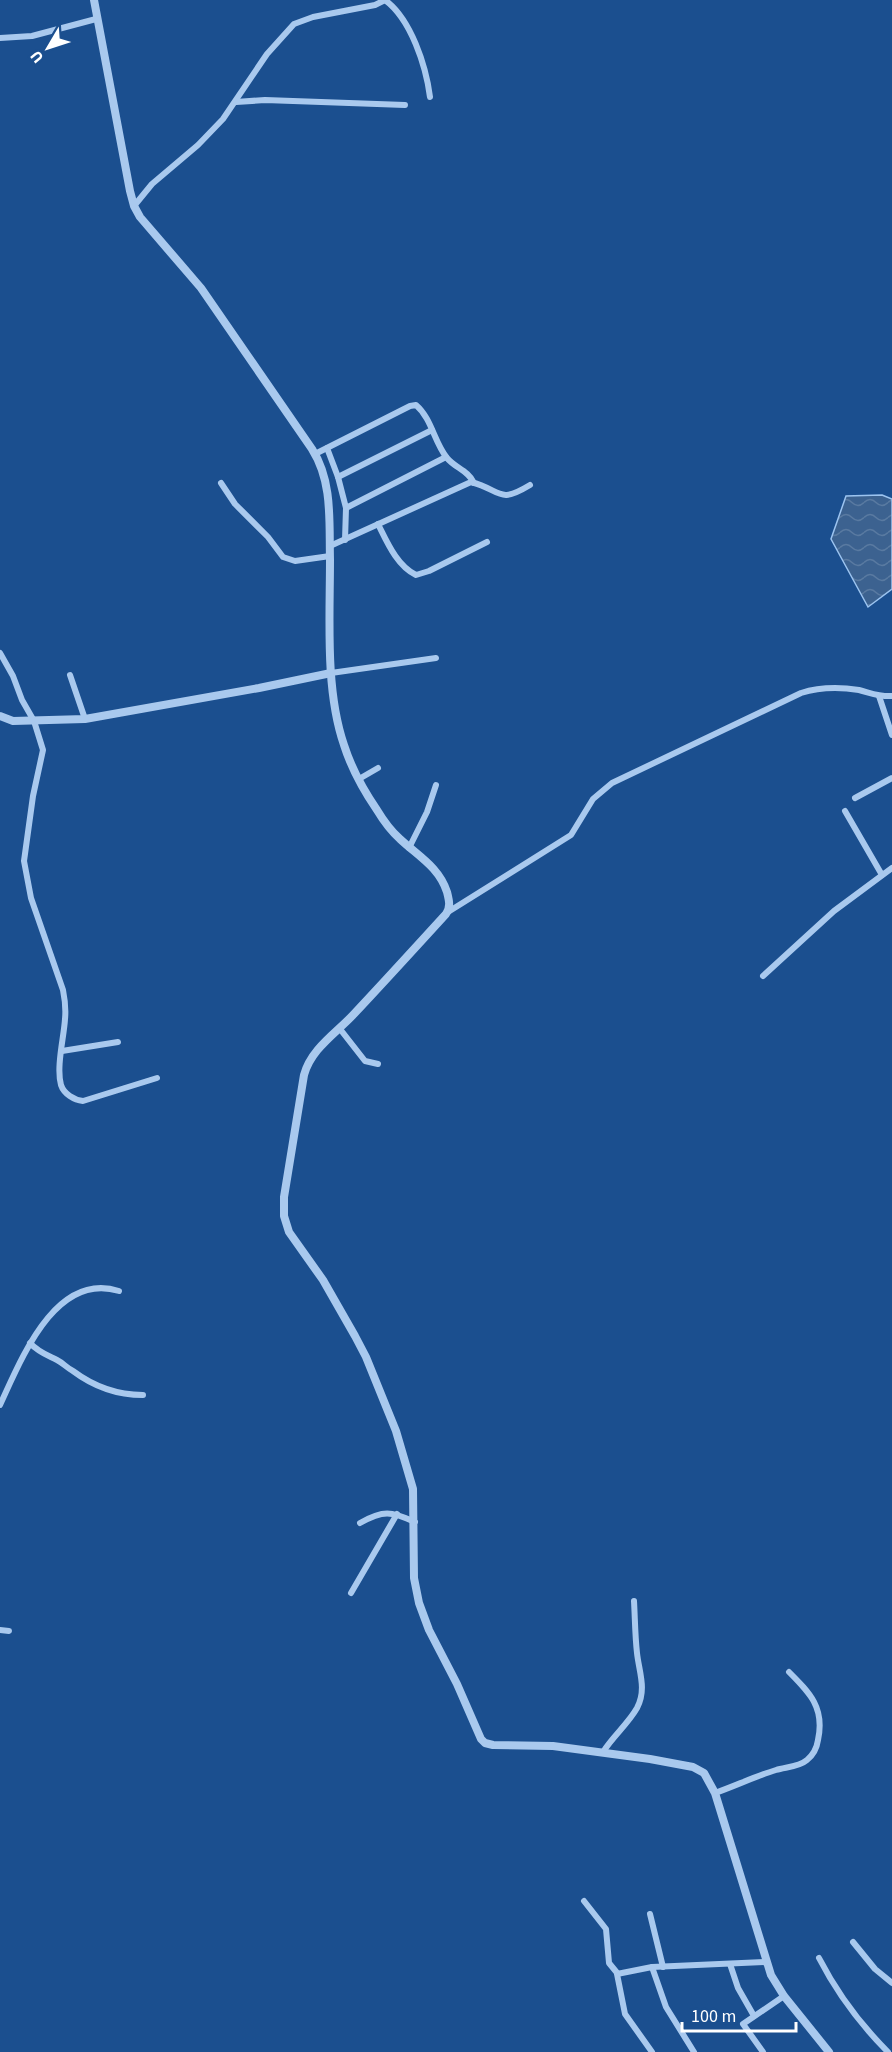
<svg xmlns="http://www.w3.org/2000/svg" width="892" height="2052" font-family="'Source Sans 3',sans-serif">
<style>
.water{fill:url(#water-waves);stroke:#9cc4f0;stroke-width:1.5}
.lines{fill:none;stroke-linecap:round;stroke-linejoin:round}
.minor{stroke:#a9c9ee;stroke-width:6}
.tertiary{stroke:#a9c9ee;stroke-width:8}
</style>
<defs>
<pattern id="water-waves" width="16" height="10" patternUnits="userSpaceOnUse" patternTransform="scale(1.5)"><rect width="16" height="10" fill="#3c6290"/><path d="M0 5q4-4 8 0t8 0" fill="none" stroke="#597aa1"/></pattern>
</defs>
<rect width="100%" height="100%" fill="#1b4f8f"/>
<!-- water -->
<path class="water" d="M882 495 892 499V589L868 607 831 539 846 496Z"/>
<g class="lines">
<!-- minor -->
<g class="minor">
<path d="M385 0C411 19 426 66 430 97"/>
<path d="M0 38 32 36 96 19"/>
<path d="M236 102 265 100 405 105"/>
<path d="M134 206 152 184 198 145 223 119 267 54 294 24 313 17 375 5 385 0"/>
<path d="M327 448 338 477 346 508 446 457"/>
<path d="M315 454 410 406 416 405C432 419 434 442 447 458 455 468 468 470 474 483"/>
<path d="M338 477 432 430"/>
<path d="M221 483 235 504 268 537 283 557 295 561 330 556"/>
<path d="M378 524C387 542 397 566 416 575L429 571 487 542"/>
<path d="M345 540 346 508"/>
<path d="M330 546 471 482C502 490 497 505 530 485"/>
<path d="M0 653 13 676 22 700 34 721 43 750 33 796 24 861 31 898 63 990C65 1000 66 1009 65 1019 64 1037 56 1067 61 1085 64 1094 74 1100 83 1101L157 1078"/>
<path d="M331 673 436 658"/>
<path d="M70 675 85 719"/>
<path d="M879 696 892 735"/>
<path d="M359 779 378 768"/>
<path d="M855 798 892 778"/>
<path d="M845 811 882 875"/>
<path d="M409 848 427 812 436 785"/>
<path d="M448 912 571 835 593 799 612 783 801 693C820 687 839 687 859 690 871 693 880 697 892 696"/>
<path d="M763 976 834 911 892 868"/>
<path d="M340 1029 365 1061 378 1064"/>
<path d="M62 1051 118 1042"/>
<path d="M30 1343C38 1352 47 1355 57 1360 63 1363 67 1368 73 1371 93 1386 118 1395 143 1395"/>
<path d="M0 1405C21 1360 55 1271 119 1291"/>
<path d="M360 1523C383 1510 391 1511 415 1522"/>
<path d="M351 1593 397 1514"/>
<path d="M0 1630 9 1631"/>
<path d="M603 1752C613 1736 628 1724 637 1708 647 1689 639 1672 637 1653 635 1636 635 1618 634 1601"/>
<path d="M715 1793C735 1786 756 1776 776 1770 786 1767 799 1767 807 1760 813 1755 817 1747 818 1740 825 1708 810 1693 789 1672"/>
<path d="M584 1901 606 1929 609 1963 618 1974"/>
<path d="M650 1914 663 1967"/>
<path d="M853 1942 875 1969 892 1983"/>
<path d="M819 1958C837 1993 861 2025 888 2052"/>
<path d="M730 1964 738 1988 754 2016"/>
<path d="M652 1967 666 2007 694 2052"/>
<path d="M652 2052 625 2014 617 1974 652 1967 766 1962"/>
<path d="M763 2052 743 2024 784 1996"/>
</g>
<!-- tertiary -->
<g class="tertiary">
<path d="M94 0 130 191 134 206 140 217 201 288 312 449C333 482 329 522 330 560 330 618 325 690 344 745 351 767 364 791 377 810 383 820 391 831 400 839 418 856 439 867 447 892 449 900 451 907 446 914 415 948 384 982 353 1015 335 1034 311 1049 304 1075L284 1197V1216L289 1232 323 1280 355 1336 366 1357 396 1431 413 1489 414 1578 419 1603 429 1630 457 1684 481 1739 485 1743 493 1745 553 1746 650 1759 693 1767 704 1773 715 1793 771 1975 784 1996 829 2052"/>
<path d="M0 716 13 721 85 719 259 688 331 673"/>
</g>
</g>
<!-- north arrow -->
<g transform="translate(48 48) rotate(231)" stroke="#1b4f8f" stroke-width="4.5" paint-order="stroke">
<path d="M0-4.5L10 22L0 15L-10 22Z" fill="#ffffff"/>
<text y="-9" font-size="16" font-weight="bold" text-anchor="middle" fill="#ffffff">U</text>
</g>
<!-- scale -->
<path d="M682 2022v9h114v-9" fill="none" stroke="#ffffff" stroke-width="3"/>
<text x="691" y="2022" font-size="18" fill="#ffffff" stroke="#1b4f8f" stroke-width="4.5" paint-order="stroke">100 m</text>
</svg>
